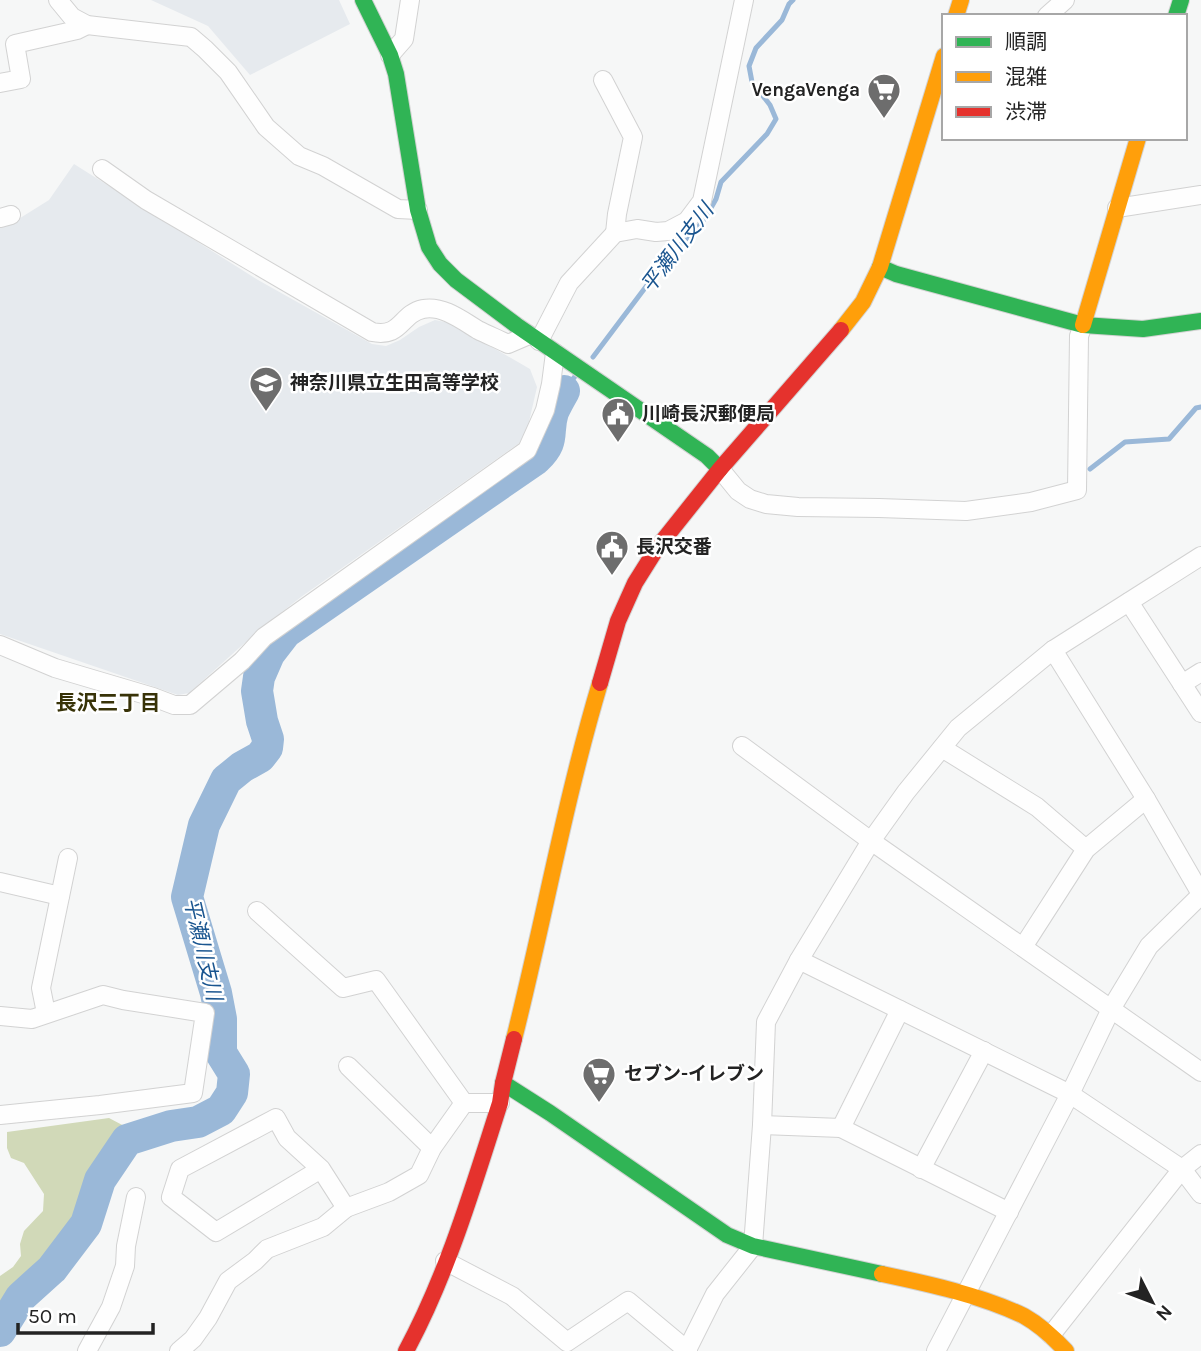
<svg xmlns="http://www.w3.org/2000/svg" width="1201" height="1351" font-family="Karla,'Noto Sans JP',sans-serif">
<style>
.built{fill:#e6eaee}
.forest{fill:#d1d9b8}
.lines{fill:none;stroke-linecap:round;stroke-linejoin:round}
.stream{stroke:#9ab8d8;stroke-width:5}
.river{stroke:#9ab8d8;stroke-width:32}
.street-casing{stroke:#d2d2d2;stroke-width:20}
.fast-casing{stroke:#d2d2d2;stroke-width:18}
.slow-casing{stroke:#d2d2d2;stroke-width:18}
.jam-casing{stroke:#d2d2d2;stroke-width:18}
.street{stroke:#fefefe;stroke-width:18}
.fast{stroke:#30b455;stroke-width:16}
.slow{stroke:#ff9f0a;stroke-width:16}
.jam{stroke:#e5322d;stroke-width:16}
.labels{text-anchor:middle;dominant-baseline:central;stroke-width:5;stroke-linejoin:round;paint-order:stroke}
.poi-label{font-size:19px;font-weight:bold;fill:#232323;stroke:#fff;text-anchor:start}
.water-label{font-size:21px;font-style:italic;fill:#1b5690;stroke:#fff}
.neighbourhood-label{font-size:21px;font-weight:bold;fill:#383308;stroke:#fff}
</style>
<rect width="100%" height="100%" fill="#f6f7f7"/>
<!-- built -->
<g class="built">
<path d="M151 0H339L350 24 250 75 208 26Z"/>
<path d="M74 164 258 280 372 344 386 346 400 340 419 327 435 320 450 323 530 369 537 387 525 439 301 597 259 630 189 693 178 695 0 634V226L17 220 49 200Z"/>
</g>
<!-- forest -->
<path class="forest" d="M109 1118 128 1128 134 1151 114 1171 96 1218 78 1248 44 1281 29 1309 17 1324 0 1325V1276L13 1267 21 1256 20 1244 24 1231 43 1211 44 1194 24 1163 11 1158 7 1148V1132Z"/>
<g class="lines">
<!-- stream -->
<g class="stream">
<path d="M593 357 657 272 679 246 697 229 707 215 716 199 721 182 767 134 776 119 770 105 752 82 749 66 756 48 782 20 789 4 793 0"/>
<path d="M564 391 576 375"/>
<path d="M1090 469 1125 442 1169 439 1196 408 1201 407"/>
</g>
<!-- river -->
<path class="river" d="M0 1331 21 1297 52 1269 86 1224 100 1180 127 1140 171 1126 198 1122 221 1110 232 1093 234 1074 221 1053V1019L216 993 187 897 204 825 226 780 242 767 260 757 267 748 268 739 262 721 257 691 259 677 269 654 286 632 536 459C556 440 546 434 553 412 556 405 560 398 564 391"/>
<defs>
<g id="street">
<path d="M58 0 72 17 87 25 191 37 205 49 228 72 266 127 299 156 323 166 398 209 418 210"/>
<path d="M1047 16 1065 0"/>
<path d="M390 55 404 39 410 0"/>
<path d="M603 80 633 137 617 214 615 233"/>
<path d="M0 83 21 79 15 44 77 30 87 25"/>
<path d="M102 169 146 200 372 332C402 338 400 314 423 309 443 305 463 321 478 330 488 335 498 339 508 344L529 335"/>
<path d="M1117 208 1201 195"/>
<path d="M0 218 11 215"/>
<path d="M539 341 569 283 615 233 637 229 656 232 668 231 687 221 702 201 744 0"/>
<path d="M720 469 738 491 750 499 766 504 798 507 879 508 966 511 1031 502 1077 490 1079 336 1083 325"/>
<path d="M1129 602 1201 713"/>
<path d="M0 645 55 668 153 697 174 705H190L242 661 264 637 527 450 545 410 551 384 555 353"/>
<path d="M1053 650 1146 799 1201 894"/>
<path d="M1182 684 1201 672"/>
<path d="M742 746 871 841 1201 1072"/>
<path d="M942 748 1037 807 1086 849"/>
<path d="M0 882 60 896"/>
<path d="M257 911 343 988 376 980 464 1103H500"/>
<path d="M1023 947 1086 849 1146 799"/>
<path d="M799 960 1070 1094 1182 1169 1201 1194"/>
<path d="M46 1013 41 988 68 858"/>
<path d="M0 1016 32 1019 103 995 123 1000 205 1013 193 1093 100 1105 0 1115"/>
<path d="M348 1066 432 1148"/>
<path d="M762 1125 841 1128 1009 1212"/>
<path d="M841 1128 900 1010"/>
<path d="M321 1169 216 1232 171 1197 180 1169 276 1118 287 1138 321 1169 346 1208 389 1192 419 1175 432 1148 464 1103"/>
<path d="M921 1169 984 1051"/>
<path d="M445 1261 512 1296 567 1342 628 1301 688 1351"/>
<path d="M1051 1335 1182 1169 1201 1154"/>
<path d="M687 1350 715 1294 753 1246 762 1125 766 1022 799 960 871 841 906 792 958 728 1053 650 1201 556"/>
<path d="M87 1351 111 1307 125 1266 126 1246 136 1197"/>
<path d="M179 1351 193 1339 208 1318 228 1281 255 1261 267 1249 323 1227 346 1208"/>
<path d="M936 1351 1070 1094 1111 1009 1149 946 1201 895"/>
</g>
<g id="fast">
<path d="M363 0 390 55 396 74 418 210 429 247 440 264 456 280 516 325 707 456 720 469"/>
<path d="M1176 16 1181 0"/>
<path d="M880 267 896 274 1083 325 1143 329 1201 321"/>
<path d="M503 1083 550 1113 727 1235 753 1246 882 1274"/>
</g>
<g id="slow">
<path d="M956 16 961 0"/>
<path d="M1083 325 1138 138"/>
<path d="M841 330 863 302 880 267 944 56"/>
<path d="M514 1039C544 920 565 800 600 683"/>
<path d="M882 1274C929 1284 980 1295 1024 1316 1040 1325 1054 1338 1066 1351"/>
</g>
<g id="jam">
<path d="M600 683 618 621 635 583 657 548 720 469 841 330"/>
<path d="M406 1351C448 1273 473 1187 500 1103L503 1083 514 1039"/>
</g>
</defs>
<!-- street casing -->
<use href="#street" class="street-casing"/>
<!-- fast casing -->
<use href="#fast" class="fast-casing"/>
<!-- slow casing -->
<use href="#slow" class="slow-casing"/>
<!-- jam casing -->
<use href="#jam" class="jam-casing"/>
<!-- street -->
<use href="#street" class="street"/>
<!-- fast -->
<use href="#fast" class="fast"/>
<!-- slow -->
<use href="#slow" class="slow"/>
<!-- jam -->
<use href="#jam" class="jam"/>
</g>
<!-- icons -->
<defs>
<symbol id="supermarket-pin" viewBox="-11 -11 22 30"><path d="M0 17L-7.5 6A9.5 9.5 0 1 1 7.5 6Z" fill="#6d6d6d" stroke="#fff"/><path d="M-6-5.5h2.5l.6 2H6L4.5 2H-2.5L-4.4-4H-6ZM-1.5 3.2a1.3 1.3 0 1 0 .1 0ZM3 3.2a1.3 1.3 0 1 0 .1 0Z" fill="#fff"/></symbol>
<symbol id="school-pin" viewBox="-11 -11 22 30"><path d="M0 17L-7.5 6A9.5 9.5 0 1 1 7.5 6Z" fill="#6d6d6d" stroke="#fff"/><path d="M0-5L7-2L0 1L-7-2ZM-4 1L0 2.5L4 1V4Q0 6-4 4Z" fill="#fff"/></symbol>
<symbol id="civic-pin" viewBox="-11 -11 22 30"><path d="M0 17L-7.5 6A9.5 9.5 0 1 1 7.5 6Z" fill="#6d6d6d" stroke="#fff"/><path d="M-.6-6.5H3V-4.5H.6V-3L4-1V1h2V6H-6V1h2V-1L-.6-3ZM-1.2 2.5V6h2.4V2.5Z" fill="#fff"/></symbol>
</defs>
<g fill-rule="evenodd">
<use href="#supermarket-pin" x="865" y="71" width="38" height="52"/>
<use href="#school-pin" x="247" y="364" width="38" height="52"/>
<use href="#civic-pin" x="599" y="395" width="38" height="52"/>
<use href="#civic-pin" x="593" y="528" width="38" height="52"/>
<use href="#supermarket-pin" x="580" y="1055" width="38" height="52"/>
</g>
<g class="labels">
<!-- poi labels -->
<g class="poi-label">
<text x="860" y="90" text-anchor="end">VengaVenga</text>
<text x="290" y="383">神奈川県立生田高等学校</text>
<text x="642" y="414">川崎長沢郵便局</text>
<text x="636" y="547">長沢交番</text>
<text x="624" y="1074">セブン-イレブン</text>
</g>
<!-- water labels -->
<g class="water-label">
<text transform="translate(677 248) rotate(-53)">平瀬川支川</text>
<text transform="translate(203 949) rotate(77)">平瀬川支川</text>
</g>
<!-- neighbourhood labels -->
<g class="neighbourhood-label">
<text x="108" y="703">長沢三丁目</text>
</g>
</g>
<!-- legend -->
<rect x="942" y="14" width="245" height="126" fill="#ffffff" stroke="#a7a7a7" stroke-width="2"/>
<rect x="956" y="37" width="35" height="10" fill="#30b455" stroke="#a7a7a7" stroke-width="2"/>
<text x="1005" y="49" font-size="21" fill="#232323">順調</text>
<rect x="956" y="72" width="35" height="10" fill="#ff9f0a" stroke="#a7a7a7" stroke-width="2"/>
<text x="1005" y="84" font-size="21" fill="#232323">混雑</text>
<rect x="956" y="107" width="35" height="10" fill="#e5322d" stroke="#a7a7a7" stroke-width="2"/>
<text x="1005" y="119" font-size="21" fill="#232323">渋滞</text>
<!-- north arrow -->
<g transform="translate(1152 1302) rotate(132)" stroke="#ffffff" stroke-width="5" paint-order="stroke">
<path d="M0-5L12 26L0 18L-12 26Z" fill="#232323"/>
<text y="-10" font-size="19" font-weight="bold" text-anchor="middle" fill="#232323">N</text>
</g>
<!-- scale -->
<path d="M18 1323v10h135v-10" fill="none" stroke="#232323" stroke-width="3.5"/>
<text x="28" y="1323" font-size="21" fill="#232323" stroke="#ffffff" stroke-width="5" paint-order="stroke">50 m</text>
</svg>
